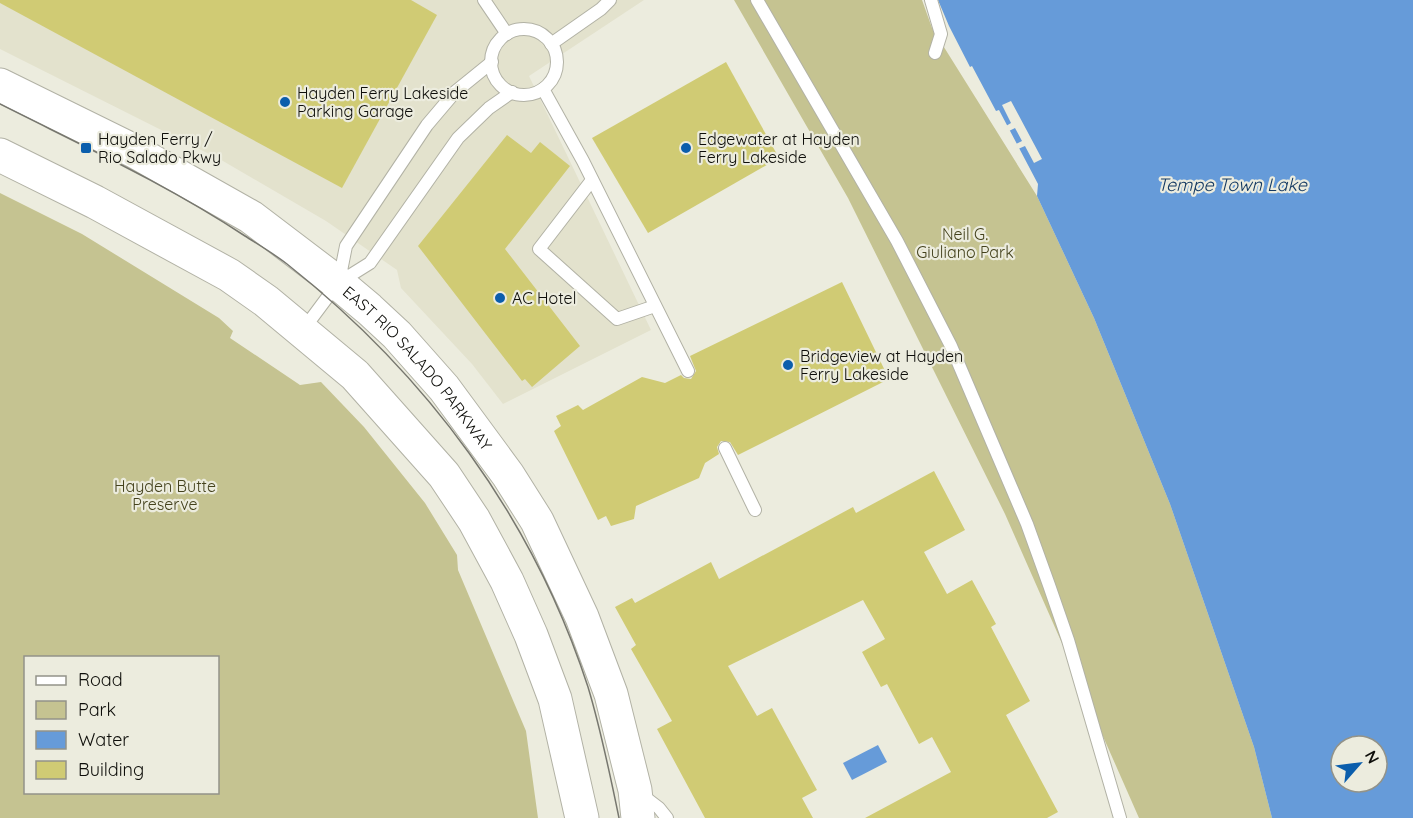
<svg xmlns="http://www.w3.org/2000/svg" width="1413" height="818" font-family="Quicksand,sans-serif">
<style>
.built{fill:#e3e2cd}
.green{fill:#c5c391;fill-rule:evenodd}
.water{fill:#669bd9;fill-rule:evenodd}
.pier{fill:#ececde}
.building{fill:#d0cb74}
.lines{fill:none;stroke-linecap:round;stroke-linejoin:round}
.service-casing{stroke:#b2b2a5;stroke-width:14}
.secondary-casing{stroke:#b2b2a5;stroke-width:35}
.service{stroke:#fff;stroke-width:12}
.secondary{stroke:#fff;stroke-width:33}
.tram{stroke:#77776f;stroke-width:1.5}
.poi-dot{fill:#0b5eac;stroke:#ececde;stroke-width:2}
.labels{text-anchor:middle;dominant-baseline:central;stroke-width:4.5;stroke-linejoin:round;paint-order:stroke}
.poi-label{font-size:16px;fill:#0e0e0a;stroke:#ececde;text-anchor:start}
.park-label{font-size:16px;fill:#44421d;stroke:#ececde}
.street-label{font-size:16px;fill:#0e0e0a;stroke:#ececde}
.water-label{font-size:18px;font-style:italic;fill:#133962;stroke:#ececde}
</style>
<rect width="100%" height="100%" fill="#ececde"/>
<!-- built -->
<path class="built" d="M0 0H644L529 76 651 330 503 404 472 364 401 288 397 270 326 221 223 161 0 49Z"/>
<!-- green -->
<g class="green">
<path d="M734 0H922L932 28 1037 196 1094 318 1170 504 1254 747 1272 818H1139L1005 514 848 198Z"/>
<path d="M0 193 82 234 219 318 233 331 230 338 300 385 321 382 364 427 425 503 457 555 458 570 526 731 538 818H0ZM26 658H218V792H26Z"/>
</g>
<!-- water -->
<g class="water">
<path d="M938 0H1413V818H1272L1254 747 1170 504 1094 318 1037 196 1038 184 999 110 996 111 972 66 970 67 949 26ZM1341 746H1377V782H1341Z"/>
<path d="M878 745 887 762 852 780 843 763Z"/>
</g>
<!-- pier -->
<path class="pier" d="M1011 101 1042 159 1034 163 1025 146 1018 149 1016 144 1022 141 1015 128 1009 131 1006 126 1011 123 1002 105Z"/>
<!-- building -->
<g class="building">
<path d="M0 0H411L437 15 342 188 0 3Z"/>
<path d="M726 62 779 158 648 233 592 138Z"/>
<path d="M507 135 531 153 540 142 570 166 505 249 580 346 532 387 525 379 522 381 418 246Z"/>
<path d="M842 282 889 379 738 455 730 442 721 441 717 447 719 454 705 463 699 478 636 506 634 519 611 526 606 516 598 520 554 431 561 426 556 416 578 405 583 410 642 377 665 383 681 375 684 378 691 379 696 371 690 356Z"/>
<path d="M934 471 965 530 924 552 947 594 972 580 996 624 991 627 1030 701 1006 715 1058 812 1047 818H865L951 772 932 737 919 744 887 684 881 687 862 652 885 639 863 600 728 666 757 716 772 708 817 790 802 798 813 818H705L657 729 672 721 631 649 636 645 615 607 632 598 635 603 711 562 719 579 853 507 856 513Z"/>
</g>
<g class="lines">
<defs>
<g id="service">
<path d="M484 0 507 34"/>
<path d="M757 0 897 241 951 346 1027 524 1049 585 1068 640 1120 818"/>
<path d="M931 0 941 34 935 53"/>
<circle cx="524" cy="62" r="33"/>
<path d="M551 44 601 9 610 0"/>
<path d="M543 89 583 161 688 371"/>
<path d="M592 180 539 249 617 319 655 306"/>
<path d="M339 281 346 246 427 125 455 92 492 62"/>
<path d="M303 330 338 283 370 263 458 138 489 108 512 92"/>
<path d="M725 448 755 510"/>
<path d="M642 795 659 808 667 818"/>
</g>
<g id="secondary">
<path id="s1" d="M0 85 134 151 251 217 338 283 369 309 397 335 444 388 508 475 537 521 582 617 611 694 635 790 638 818"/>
<path d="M0 155 95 202 229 275 266 301 355 375 444 475 474 520 507 581 531 635 555 699 582 818"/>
</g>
</defs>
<!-- service casing -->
<use href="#service" class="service-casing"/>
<!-- secondary casing -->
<use href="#secondary" class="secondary-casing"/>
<!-- service -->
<use href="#service" class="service"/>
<!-- secondary -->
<use href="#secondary" class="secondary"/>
<!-- tram -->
<path class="tram" d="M0 104C83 146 168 185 245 236 259 245 274 254 287 264 426 374 533 517 588 687 601 730 610 774 619 818"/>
</g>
<!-- markers -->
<g class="poi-dot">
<circle cx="285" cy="102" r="6"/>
<rect x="80" y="142" width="12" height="12" rx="3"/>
<circle cx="686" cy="148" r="6"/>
<circle cx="500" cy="298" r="6"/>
<circle cx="788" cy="365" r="6"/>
</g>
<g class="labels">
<!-- poi labels -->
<g class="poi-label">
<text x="297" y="93">Hayden Ferry Lakeside<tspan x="297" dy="18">Parking Garage</tspan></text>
<text x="98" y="139">Hayden Ferry /<tspan x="98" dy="18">Rio Salado Pkwy</tspan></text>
<text x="698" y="139">Edgewater at Hayden<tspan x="698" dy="18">Ferry Lakeside</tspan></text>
<text x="512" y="298">AC Hotel</text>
<text x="800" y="356">Bridgeview at Hayden<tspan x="800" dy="18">Ferry Lakeside</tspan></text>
</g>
<!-- park labels -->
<g class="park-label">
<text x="965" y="234">Neil G.<tspan x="965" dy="18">Giuliano Park</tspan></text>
<text x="165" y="486">Hayden Butte<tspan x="165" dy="18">Preserve</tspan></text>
</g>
<!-- street labels -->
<g class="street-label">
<text stroke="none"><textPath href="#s1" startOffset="510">EAST RIO SALADO PARKWAY</textPath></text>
</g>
<!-- water labels -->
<g class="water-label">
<text x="1232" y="184">Tempe Town Lake</text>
</g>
</g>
<!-- legend -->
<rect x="24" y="656" width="195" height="138" fill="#ececde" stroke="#939389" stroke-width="1.5"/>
<rect x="36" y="676" width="30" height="9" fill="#ffffff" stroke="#939389" stroke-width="1.5"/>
<text x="78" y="686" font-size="18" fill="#0e0e0a">Road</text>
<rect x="36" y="701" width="30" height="18" fill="#c5c391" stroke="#939389" stroke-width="1.5"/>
<text x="78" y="716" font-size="18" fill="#0e0e0a">Park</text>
<rect x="36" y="731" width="30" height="18" fill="#669bd9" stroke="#939389" stroke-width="1.5"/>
<text x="78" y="746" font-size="18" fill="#0e0e0a">Water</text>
<rect x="36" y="761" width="30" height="18" fill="#d0cb74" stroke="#939389" stroke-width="1.5"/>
<text x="78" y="776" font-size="18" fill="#0e0e0a">Building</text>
<!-- north arrow -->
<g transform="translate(1359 764) rotate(62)"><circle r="28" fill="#ececde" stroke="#939389" stroke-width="1.5"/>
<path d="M0-4.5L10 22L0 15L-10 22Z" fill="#0b5eac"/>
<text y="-9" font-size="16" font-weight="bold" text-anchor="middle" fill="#0e0e0a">N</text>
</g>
</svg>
